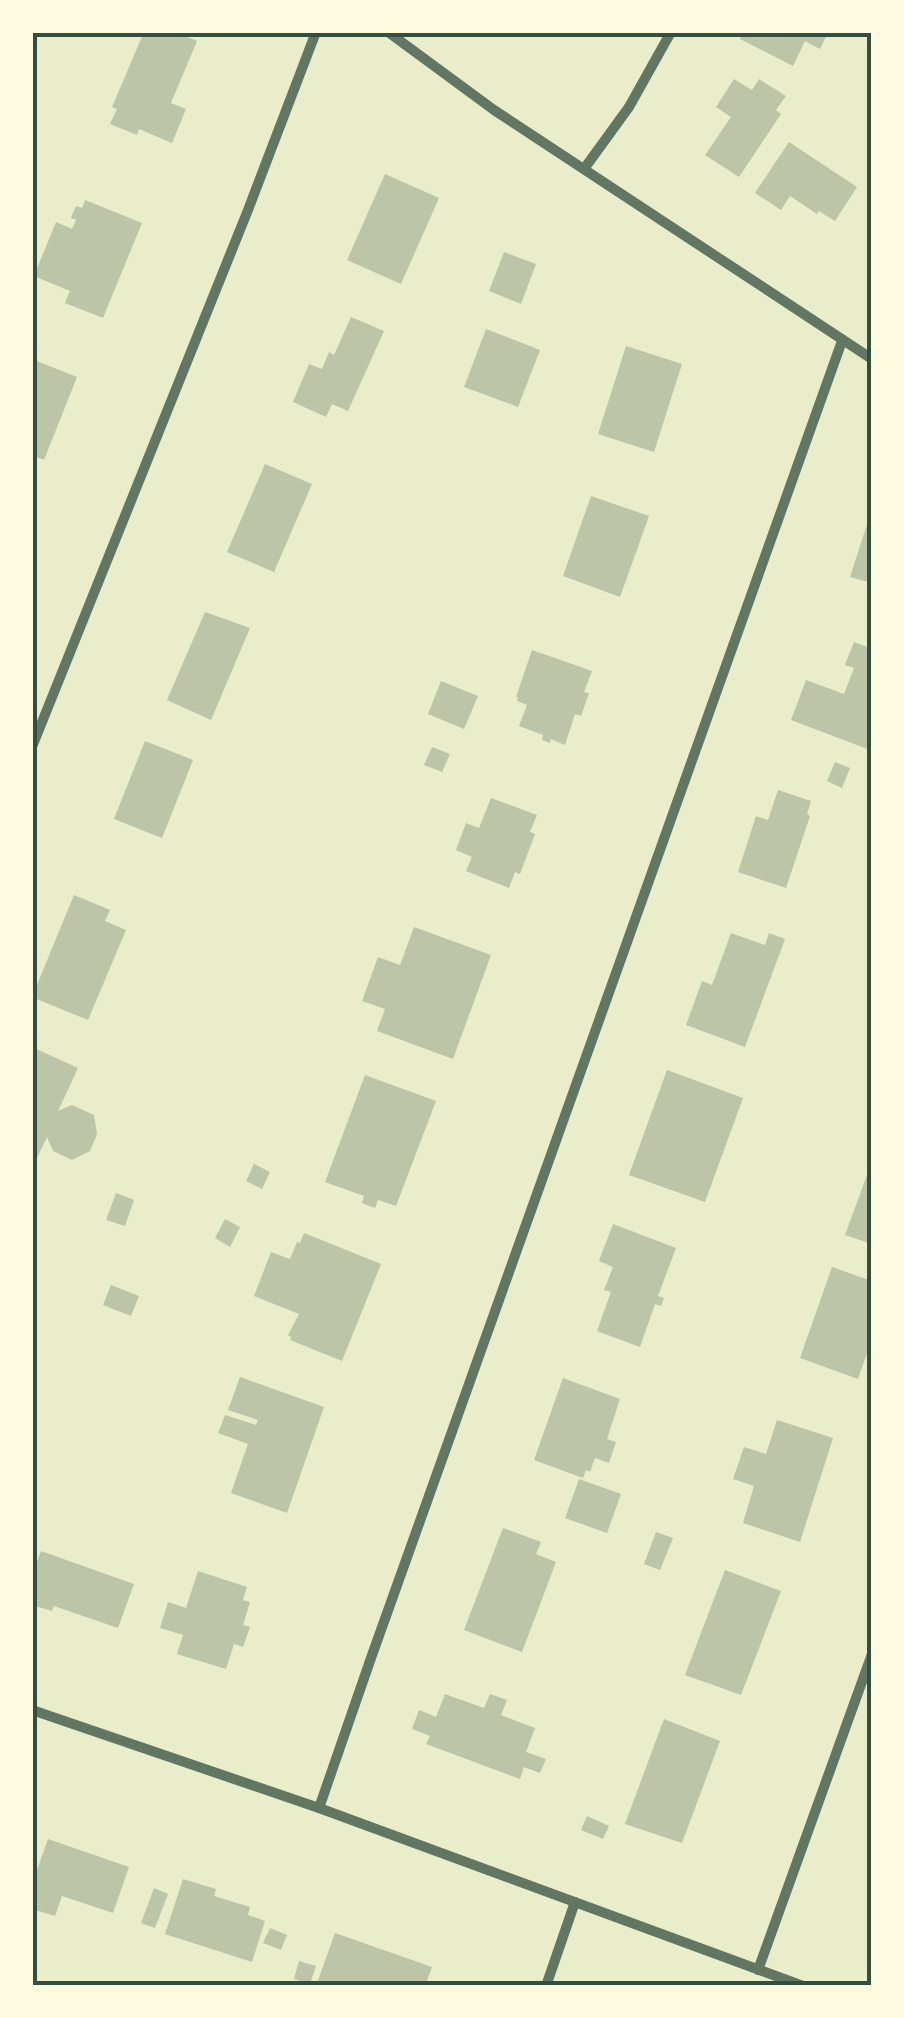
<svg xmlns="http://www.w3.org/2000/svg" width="904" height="2018" font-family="Mulish,sans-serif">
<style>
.building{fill:#bcc5a7}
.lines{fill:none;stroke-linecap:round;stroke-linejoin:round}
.minor{stroke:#617663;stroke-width:10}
.neatline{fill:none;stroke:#344e41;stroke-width:4}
</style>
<rect width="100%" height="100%" fill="#e9edc9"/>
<!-- building -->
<g class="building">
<path d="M144 32H176L197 41 171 103 186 109 172 143 139 129 137 135 110 124 117 109 112 107Z"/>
<path d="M744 32H828L820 49 805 41 793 66 740 39Z"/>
<path d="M734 79 752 90 759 79 786 96 776 110 781 114 739 177 705 155 731 117 716 107Z"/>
<path d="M789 142 857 187 835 221 819 211 817 214 790 196 781 210 755 193Z"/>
<path d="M385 174 439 198 401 284 347 260Z"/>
<path d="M85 200 142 223 103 318 65 303 70 291 34 276 56 222 72 229 76 220 71 218 76 206 82 208Z"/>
<path d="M504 252 536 264 521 304 489 291Z"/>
<path d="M351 317 384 331 348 411 332 404 326 417 293 402 309 364 322 369 329 352 334 355Z"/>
<path d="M486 329 540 350 518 407 464 387Z"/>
<path d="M626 346 682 364 654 452 598 434Z"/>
<path d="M32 359 77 377 44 460 32 455Z"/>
<path d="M265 464 312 484 274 572 227 552Z"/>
<path d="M591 496 649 516 620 597 563 576Z"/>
<path d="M872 509V583L850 577Z"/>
<path d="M205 612 250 628 211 720 167 700Z"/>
<path d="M854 642 872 649 870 750 791 720 806 680 844 694 854 668 845 665Z"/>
<path d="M532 650 592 671 584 692 589 693 581 716 575 714 565 745 551 739 550 743 542 740 543 735 519 726 527 705 517 701 518 697H516Z"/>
<path d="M441 681 478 696 464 729 428 714Z"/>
<path d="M145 741 193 760 162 838 114 819Z"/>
<path d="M432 747 450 754 442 772 424 765Z"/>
<path d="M835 762 850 768 842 788 827 781Z"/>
<path d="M778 790 811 801 807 814 810 816 786 888 738 872 756 816 768 820Z"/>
<path d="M491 798 537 815 530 832 535 834 520 874 515 872 509 888 466 871 472 857 456 850 466 823 479 828Z"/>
<path d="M74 895 110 910 105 921 126 930 88 1020 32 997Z"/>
<path d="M414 927 491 955 453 1059 377 1031 385 1009 362 1001 378 957 400 965Z"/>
<path d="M731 933 765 945 769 933 785 939 745 1047 686 1025 702 981 712 985Z"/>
<path d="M32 1047 78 1068 58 1111 72 1105 94 1115 97 1134 90 1151 72 1160 53 1151 47 1137 32 1168Z"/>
<path d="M667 1070 743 1098 705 1202 629 1175Z"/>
<path d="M365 1075 436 1101 396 1206 378 1200 375 1208 362 1203 364 1196 325 1182Z"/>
<path d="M254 1164 270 1172 262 1189 246 1181Z"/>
<path d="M871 1164H872V1244L845 1235Z"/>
<path d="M116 1193 134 1200 125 1226 106 1220Z"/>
<path d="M225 1219 240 1227 230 1247 215 1238Z"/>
<path d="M613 1224 676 1248 658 1296 664 1298 661 1306 655 1304 640 1347 597 1331 611 1292 604 1290 613 1267 599 1261Z"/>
<path d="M304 1233 381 1264 342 1361 290 1340 291 1337 288 1335 299 1314 254 1296 271 1252 290 1259 297 1242 300 1243Z"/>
<path d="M832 1267 872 1281V1339L858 1379 800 1358Z"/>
<path d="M111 1285 139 1296 131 1316 103 1305Z"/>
<path d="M240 1377 324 1407 287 1513 231 1493 248 1444 218 1433 225 1415 256 1425 258 1420 228 1410Z"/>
<path d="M563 1378 620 1399 607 1439 616 1442 609 1463 595 1458 590 1472 586 1470 583 1478 534 1460Z"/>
<path d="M777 1420 833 1438 800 1542 743 1523 754 1486 733 1479 744 1447 766 1454Z"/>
<path d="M579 1479 621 1494 607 1533 565 1518Z"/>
<path d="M503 1528 541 1542 536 1554 556 1562 522 1652 464 1630Z"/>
<path d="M656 1532 673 1538 660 1570 644 1564Z"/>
<path d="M41 1551 134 1584 118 1628 54 1606 52 1611 32 1605V1575Z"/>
<path d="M725 1570 781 1591 741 1695 685 1675Z"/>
<path d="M198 1571 247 1587 243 1600 250 1602 243 1625 250 1627 243 1647 234 1644 226 1669 177 1654 183 1635 160 1628 168 1602 186 1608Z"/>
<path d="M445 1694 484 1708 490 1694 507 1700 501 1715 535 1728 526 1752 546 1759 540 1773 524 1767 520 1779 426 1744 430 1736 412 1729 419 1710 436 1717Z"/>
<path d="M664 1719 720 1741 682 1843 625 1824Z"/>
<path d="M587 1816 609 1826 603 1839 581 1830Z"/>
<path d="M48 1839 129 1867 113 1913 62 1896 55 1916 32 1909 37 1888 32 1886V1884Z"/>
<path d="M183 1879 216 1889 214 1896 250 1907 248 1915 265 1921 252 1962 165 1934Z"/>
<path d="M154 1888 168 1894 155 1928 141 1923Z"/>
<path d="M270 1928 287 1935 281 1950 263 1943Z"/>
<path d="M335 1933 432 1967 425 1986H316Z"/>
<path d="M299 1961 316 1966 310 1984 294 1979Z"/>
</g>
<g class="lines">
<!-- minor -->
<g class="minor">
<path d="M388 32 494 110 872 359"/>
<path d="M584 169 629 107 671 32"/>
<path d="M32 747 248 210 316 32"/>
<path d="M32 1710 319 1808 803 1986"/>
<path d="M319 1808 371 1658 842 341"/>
<path d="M758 1970 872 1654"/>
<path d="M546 1986 575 1902"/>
</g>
</g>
<!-- border -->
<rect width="904" height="2018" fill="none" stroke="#fefae0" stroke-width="70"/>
<rect x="35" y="35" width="834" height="1948" class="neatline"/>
</svg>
